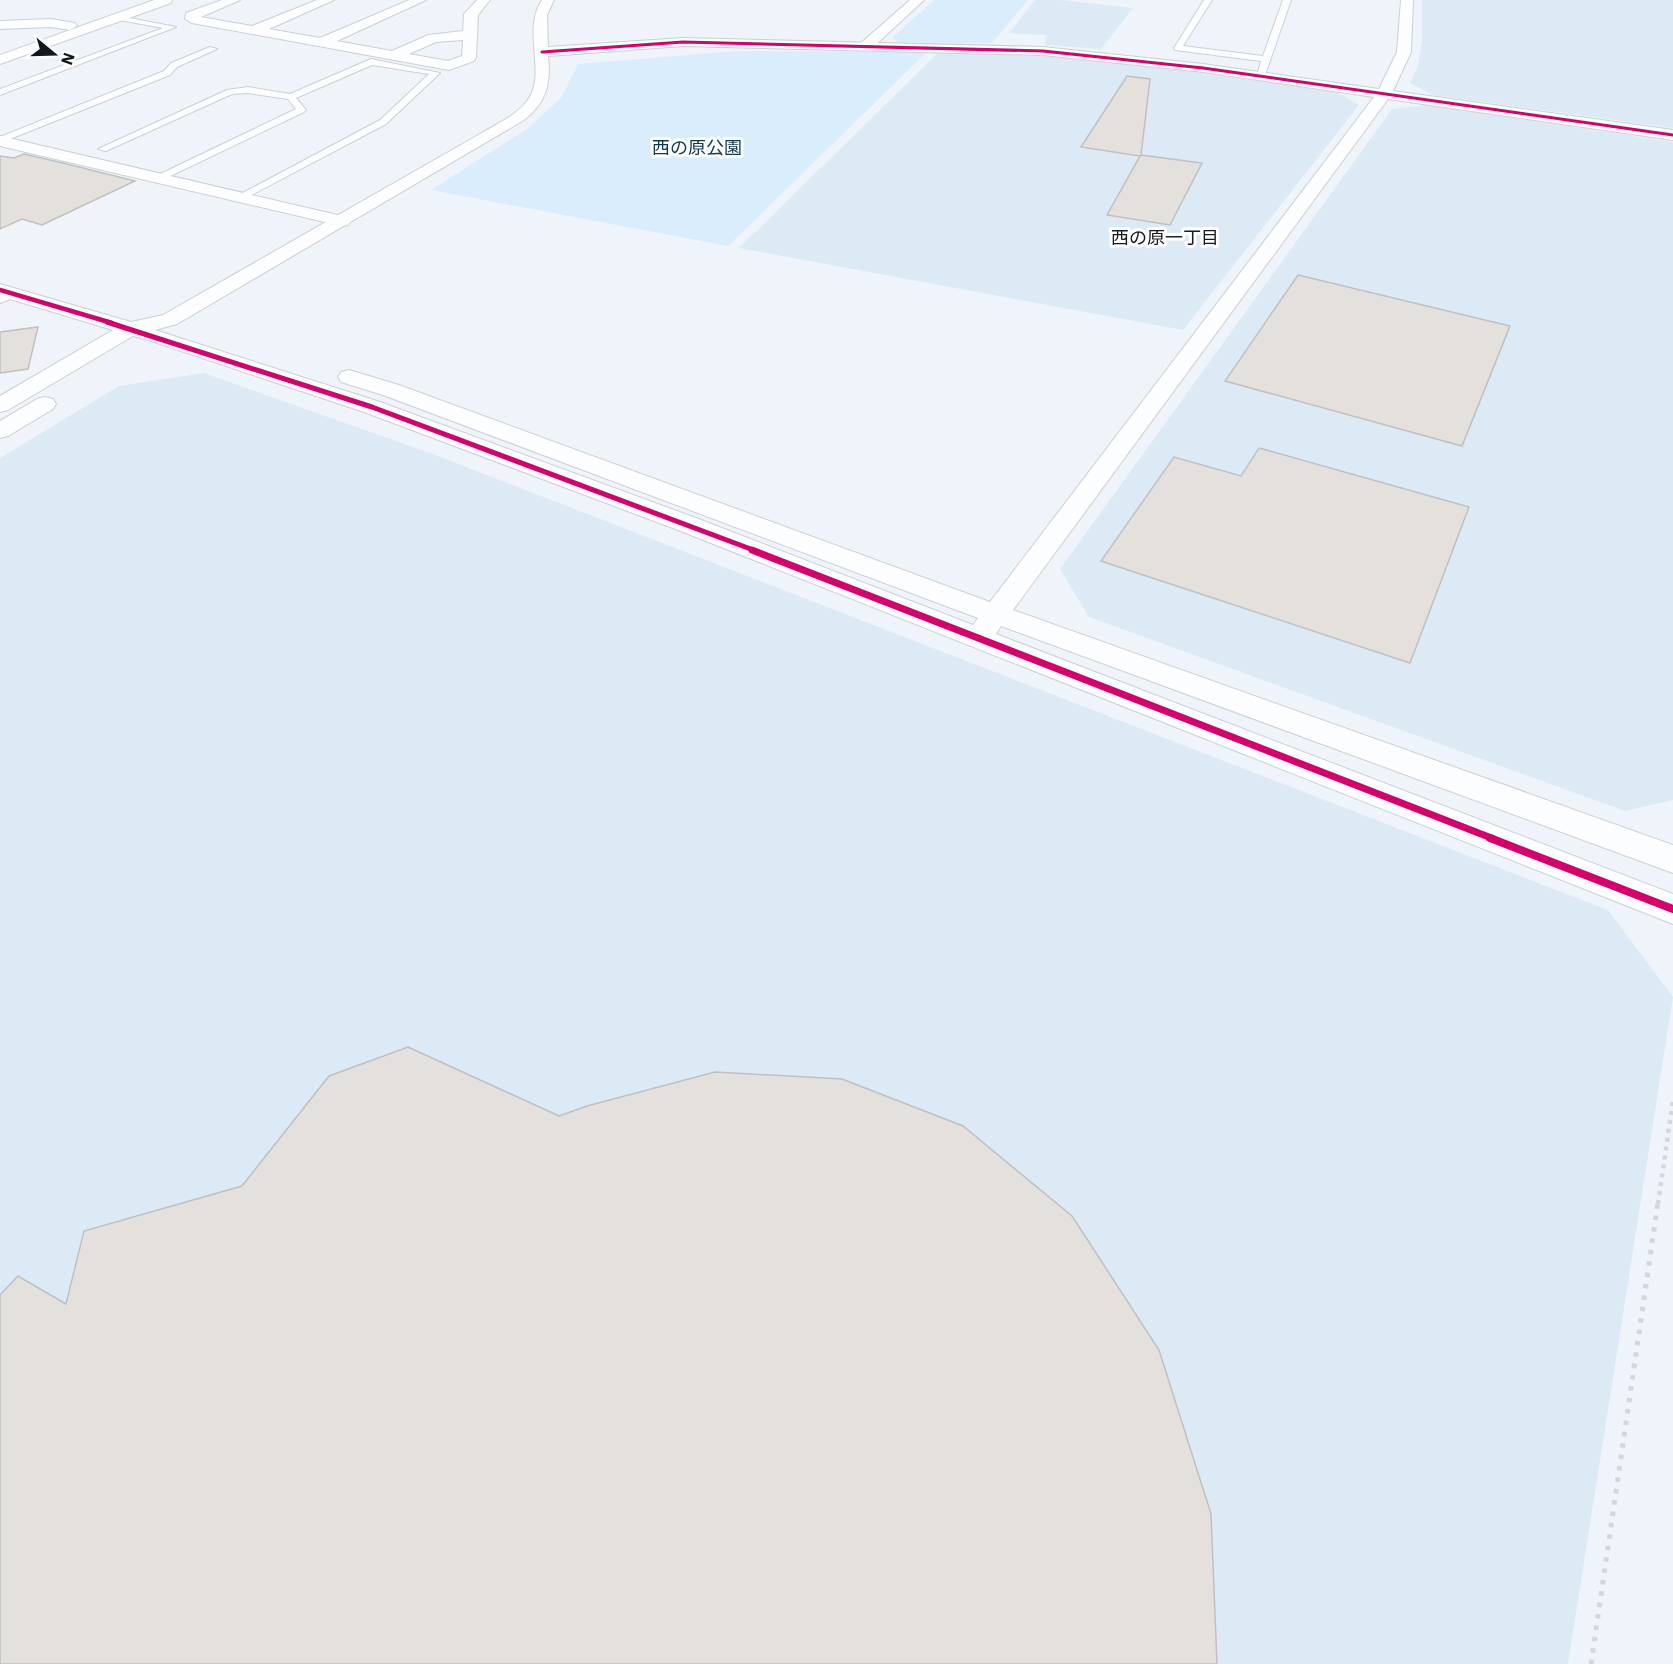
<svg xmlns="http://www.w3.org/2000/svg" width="1673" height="1664" font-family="'IBM Plex Sans','Noto Sans JP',sans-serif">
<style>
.built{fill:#dceaf6}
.green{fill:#daedfc}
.building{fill:#e4e1dd;stroke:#bfc0c0;stroke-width:1.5}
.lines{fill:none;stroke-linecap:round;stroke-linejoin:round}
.lane-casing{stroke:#cbd0d5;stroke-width:2}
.street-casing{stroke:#cbd0d5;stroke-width:2}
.secondary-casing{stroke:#cbd0d5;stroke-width:2}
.path-far1{stroke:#d4d6d8;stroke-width:4.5;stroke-dasharray:4 5;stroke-linecap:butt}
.path{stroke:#d4d6d8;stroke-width:5;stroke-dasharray:4.5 7;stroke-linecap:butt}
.lane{fill:#fcfdfe;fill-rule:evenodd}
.street{fill:#fcfdfe;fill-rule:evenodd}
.secondary{fill:#fcfdfe;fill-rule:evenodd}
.cycleway-far4-casing{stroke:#fff;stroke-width:4.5}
.cycleway-far3-casing{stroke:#fff;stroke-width:7}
.cycleway-far2-casing{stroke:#fff;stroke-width:8}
.cycleway-far1-casing{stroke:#fff;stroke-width:10}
.cycleway-casing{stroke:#fff;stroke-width:12}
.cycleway-far4{stroke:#d6006c;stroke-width:3}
.cycleway-far3{stroke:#d6006c;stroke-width:4.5}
.cycleway-far2{stroke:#d6006c;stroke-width:5}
.cycleway-far1{stroke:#d6006c;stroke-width:7}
.cycleway{stroke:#d6006c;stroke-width:8}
.labels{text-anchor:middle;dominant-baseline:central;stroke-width:6;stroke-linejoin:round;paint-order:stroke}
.far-park-label{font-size:18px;fill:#0f3951;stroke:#fff}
.far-neighbourhood-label{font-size:18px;fill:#14191d;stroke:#fff}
</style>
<rect width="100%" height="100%" fill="#eef4fa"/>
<!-- built -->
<g class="built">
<path d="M1035 0H1062L1133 8 1101 49 1045 45 1046 35 1009 33Z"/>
<path d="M1422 0H1673V128L1433 95 1410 83 1418 66 1422 41Z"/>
<path d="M938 53 1044 56 1144 65 1337 92 1359 105 1183 330 739 248Z"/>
<path d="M1427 105 1673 142V800L1625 811 1089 617 1060 569 1392 109Z"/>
<path d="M204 373 438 456 1608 910 1673 997 1568 1664H0V458L119 386Z"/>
</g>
<!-- green -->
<g class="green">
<path d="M934 0H1028L992 43H901L892 38Z"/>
<path d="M737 51 927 52 728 246 431 190 527 129 561 98 578 64Z"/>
</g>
<!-- building -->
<g class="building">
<path d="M1127 76 1150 79 1141 155 1202 163 1170 225 1107 215 1140 156 1081 147Z"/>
<path d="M24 154 63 163 135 181 42 225 22 219 0 229V156L14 158Z"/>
<path d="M1298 275 1510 326 1462 446 1225 381Z"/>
<path d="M38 327 28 369 0 373V332Z"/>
<path d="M1259 448 1469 507 1410 663 1101 561 1174 457 1241 476Z"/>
<path d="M408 1047 559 1116 587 1106 715 1072 842 1079 963 1126 1072 1216 1159 1350 1211 1514 1217 1664H0V1295L18 1276 66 1304 84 1231 242 1186 329 1076Z"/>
</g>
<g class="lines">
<defs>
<g id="lane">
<path d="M1204 0H1212L1183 46 1263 56 1283 0H1291L1264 78 1257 76 1261 61 1175 50 1174 48Z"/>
<path d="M114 15 176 27 0 95V89L163 28 114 19Z"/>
<path d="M210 47 217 49 177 67 170 75 0 143V137L164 71 171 63Z"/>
<path d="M371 59 440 73 386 124 244 199 235 197 380 120 429 74 372 65 296 98 306 110 304 112 160 181 155 178 156 176 296 109 288 99 248 93 232 94 106 151 98 149 227 90 248 87 290 94Z"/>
<path d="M12 290 16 291V297L0 303V295Z"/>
</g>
<g id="street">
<path d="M222 0H240L201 17 252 26 317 0H334L269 29 320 38 409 0H426L337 41 392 51 428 35 463 31 464 14 477 0H490L478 15 476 58 474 61 449 70 192 23 185 19 186 13ZM463 40 462 56 448 61 409 54 436 42Z"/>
<path d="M910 0H924L871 49H861L859 46 861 43Z"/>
<path d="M51 19 75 23 77 26 70 30 51 27 0 29V21Z"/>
<path d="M0 136 342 216 348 217 351 221 348 225 342 226 0 146Z"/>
</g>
<g id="secondary">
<path d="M154 0H172L171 3 0 64V55Z"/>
<path d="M542 0H554L547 15 548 47 683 38 1043 47 1203 64 1379 89 1397 52 1401 0H1413L1411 52 1393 91 1673 130V140L1388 99 1013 610 1673 845V873L1001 626 996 634 1673 894V924L678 530 364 412 151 341 133 336 8 410 0 412V396L113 330 0 296V284L131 322 163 315 480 134C496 124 516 116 527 101 548 74 521 31 542 0ZM683 46 1043 55 1203 72 1374 97 990 602 399 385 349 370 341 372 338 377 341 382 383 395 978 618 973 625 696 518 380 402 155 330 177 324 524 120C547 102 551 83 548 56Z"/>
<path d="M45 397 53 399 56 404 53 409 8 436 0 438V421L37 399Z"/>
</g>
</defs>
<!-- lane casing -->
<use href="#lane" class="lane-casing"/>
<!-- street casing -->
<use href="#street" class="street-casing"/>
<!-- secondary casing -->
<use href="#secondary" class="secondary-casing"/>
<!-- path-far1 -->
<path class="path-far1" d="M1658 1204 1673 1100"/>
<!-- path -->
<path class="path" d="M1591 1664 1658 1202"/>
<!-- lane -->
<use href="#lane" class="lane"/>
<!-- street -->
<use href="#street" class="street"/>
<!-- secondary -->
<use href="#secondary" class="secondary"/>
<defs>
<path id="cycleway-far4" d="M542 52 683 42 1043 51 1203 68 1673 135"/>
<path id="cycleway-far3" d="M0 290 112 323"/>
<path id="cycleway-far2" d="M107 322 372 407 756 551"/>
<path id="cycleway-far1" d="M752 550 1494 839"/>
<path id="cycleway" d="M1490 838 1673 909"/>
</defs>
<!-- cycleway-far4 casing -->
<use href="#cycleway-far4" class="cycleway-far4-casing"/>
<!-- cycleway-far3 casing -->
<use href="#cycleway-far3" class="cycleway-far3-casing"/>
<!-- cycleway-far2 casing -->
<use href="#cycleway-far2" class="cycleway-far2-casing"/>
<!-- cycleway-far1 casing -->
<use href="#cycleway-far1" class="cycleway-far1-casing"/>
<!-- cycleway casing -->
<use href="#cycleway" class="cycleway-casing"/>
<!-- cycleway-far4 -->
<use href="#cycleway-far4" class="cycleway-far4"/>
<!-- cycleway-far3 -->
<use href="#cycleway-far3" class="cycleway-far3"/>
<!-- cycleway-far2 -->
<use href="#cycleway-far2" class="cycleway-far2"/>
<!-- cycleway-far1 -->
<use href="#cycleway-far1" class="cycleway-far1"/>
<!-- cycleway -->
<use href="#cycleway" class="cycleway"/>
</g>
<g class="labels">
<!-- far-park labels -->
<g class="far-park-label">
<text x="697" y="147">西の原公園</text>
</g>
<!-- far-neighbourhood labels -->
<g class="far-neighbourhood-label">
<text x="1165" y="237">西の原一丁目</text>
</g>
</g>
<!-- north arrow -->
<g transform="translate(54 54) rotate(109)" stroke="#ffffff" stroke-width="4.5" paint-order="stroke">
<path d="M0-4.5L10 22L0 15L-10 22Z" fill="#14191d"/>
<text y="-9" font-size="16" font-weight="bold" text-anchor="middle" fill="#14191d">N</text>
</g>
</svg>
